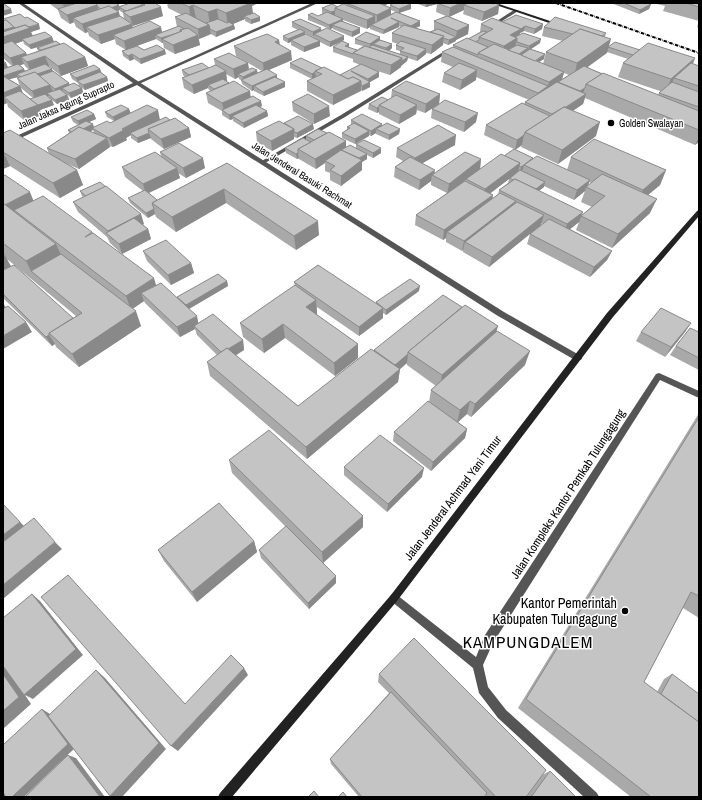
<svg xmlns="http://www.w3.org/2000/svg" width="702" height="800" font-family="'Archivo Narrow',sans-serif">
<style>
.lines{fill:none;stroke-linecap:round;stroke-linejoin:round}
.service{fill:#555;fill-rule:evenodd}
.minor{fill:#555;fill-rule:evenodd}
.tertiary{fill:#555;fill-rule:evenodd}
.secondary{fill:#222;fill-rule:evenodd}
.rail{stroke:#000;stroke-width:2;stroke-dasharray:3.5 1 0.5 1;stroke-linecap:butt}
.wall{fill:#a9a9a9;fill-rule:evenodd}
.shaded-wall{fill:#898989}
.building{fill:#c4c4c4;stroke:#898989}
.poi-dot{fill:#000;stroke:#fff;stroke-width:1.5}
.labels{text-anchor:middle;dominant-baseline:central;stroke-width:3;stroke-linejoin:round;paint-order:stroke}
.far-street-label{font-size:10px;fill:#000;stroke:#fff}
.far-poi-label{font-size:10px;fill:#000;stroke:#fff;text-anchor:start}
.street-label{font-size:12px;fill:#000;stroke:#fff}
.near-poi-label{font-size:14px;fill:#000;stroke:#fff;text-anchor:end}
.near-quarter-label{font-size:17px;letter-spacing:1px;fill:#000;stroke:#fff}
</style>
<rect width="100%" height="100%" fill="#fff"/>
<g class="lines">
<!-- service -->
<path class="service" d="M659 373 699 391V398L660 380 493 643 483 665 488 687 506 710 597 793 599 797H584L498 718 479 693 473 668 391 601 389 598 391 595 394 593 397 595 476 657 485 635 656 374Z"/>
<!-- minor -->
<g class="minor">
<path d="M312 3H318L139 84 135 83Z"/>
<path d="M514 10 518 11 493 27 489 26Z"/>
<path d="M448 49 452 50 345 117 265 163 260 162 341 115Z"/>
</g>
<!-- tertiary -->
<path class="tertiary" d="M18 3H23L139 82 504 312 581 356 582 358 581 360H575L498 316 137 85 3 146V142L133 83Z"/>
<!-- secondary -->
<g class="secondary">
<path d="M490 3H496L562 25 558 26Z"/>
<path d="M699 210V216L613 317 397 601 232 797H218L220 793 391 595 607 313 697 211Z"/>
</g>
<!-- rail -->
<path class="rail" d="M556 3 699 53"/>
</g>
<!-- wall -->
<g class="wall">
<path d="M50 3H117H116L119 6 128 4 126 3H155L163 16 132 26 133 27 162 32 177 27 175 17 182 15 168 8 167 3H258L252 6 253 14 260 21 251 24 245 21V19L233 24 234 25 235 29 216 37 211 34 199 39 198 38 200 45 175 54 164 48 163 43H162L156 39 136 46 144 50 166 54 141 64 134 59 130 61 123 56 122 51 126 50 116 44 115 39 101 44 89 36 88 32 85 33 76 27 74 22 70 24 61 18 58 10 50 4ZM120 10V11L123 13 124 19 120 16 116 11Z"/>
<path d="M346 3H390L384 5 390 8V5L411 4V9L399 13 420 21V26L416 28 430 32 434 30V21L446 16 436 12 437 4 426 7 418 4V3H495L499 5 498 14 482 21 463 14 464 10 449 17 469 25 468 34 456 40V41L448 45 443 43V45L431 54 426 53V54L417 61 408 58 407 61 401 66V67L390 75 371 69 379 72V77L370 82V87L362 91 361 90 333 105 307 91V81L316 77 312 79 290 68V63L322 68 340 75 360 65 353 62V59L333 52V47L349 44V48L357 50 363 46 355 44V39L380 40 392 44V48L389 51 400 54V51L396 50V45L398 44 392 42V33L401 27 399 26V27L383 34 370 29V27L367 29 343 20V21L360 33 352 37 333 29V28L330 29 308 20V15L318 16 323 14 322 13V8L338 7 346 6ZM391 10 396 12 391 14Z"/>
<path d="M611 3H650L649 4H651L649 9 639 14Z"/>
<path d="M653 3H699V21L663 11 665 6Z"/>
<path d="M3 19 40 29 31 32 33 36 52 37 54 42 60 44 85 57 88 66 61 76 49 66H48L53 71 69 83V85L82 88 83 93 71 98 68 95 69 100 57 104 49 98V96L48 97 54 105 40 110 42 115 25 121 8 107 7 103 3 105V61L6 63 8 67 12 66 3 58ZM23 41 24 44 31 49 52 43 37 48 38 51 27 55 26 53 15 44ZM24 64 25 66 29 70 25 71 24 69 20 65ZM18 77V78H17L20 86 9 79ZM21 88 33 98 30 99 23 94Z"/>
<path d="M292 22 321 31 344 40 330 47 320 42V46L304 52 291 45V42L288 43 283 40V36L298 30 292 27ZM305 33 313 37 314 36V38L305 35Z"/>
<path d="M502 22 543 24 542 29 534 34 524 31 520 33V34L540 43 531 49 544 59 539 62 543 64 546 52 563 41 542 36 544 27 606 33 605 37 609 47 640 50 695 58 693 64 699 66V142L695 145 585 98 583 104 573 111 596 136 558 164 521 147 522 145 515 150 533 158 567 170 571 157 666 170 660 185 648 195 650 213 612 248 576 230 579 222 570 229 612 251 607 260 590 277 527 244 530 234 543 224 541 223V225L489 267 463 252V250L462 251 446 242V238L443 240 415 225 416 215 447 193 431 185V181L419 190 394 177 395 167 403 161 396 157 397 148 455 145 422 163 434 174 481 159 480 169 504 156 514 149 484 135 486 125 524 104 525 102 529 100 476 77V80L460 90 442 82 444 73 453 67 441 62 442 52 453 47V45L468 39 480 32 481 24ZM607 52 628 59 623 63 618 77 660 91 658 95 586 67ZM564 73 569 75 562 79ZM509 179 508 183 499 190 498 195 492 199 493 195 490 193ZM466 180 465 181 454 189ZM589 182 592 183 588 186ZM544 186 574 200 585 191 581 202 592 207 582 215 539 191 544 187Z"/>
<path d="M699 22V28L697 27Z"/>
<path d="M279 40 280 45 292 60 269 70 277 78 285 87 264 96 254 91V90L252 91 242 84 241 80 239 79V77L235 79 226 74 227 81H226L251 97 262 106 259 107 267 111 268 116 244 128 233 121V119L230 120 222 115V111L208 103 206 93 211 91 209 90 208 88 194 94 184 88 182 78 185 77 183 75 182 70 209 68 215 65 214 59 248 63 249 69 257 73 262 71 236 56 234 46Z"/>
<path d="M100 69 101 73 107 77 108 81 85 90 79 86 78 83 72 79 70 74Z"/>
<path d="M392 90 440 94 439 104 476 122 464 132 431 118 432 109 436 106 425 113 417 110 416 114 399 124 379 114V112L377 113 368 109 369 104 388 100 391 98Z"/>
<path d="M292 102 330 116 314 124 293 111Z"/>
<path d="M129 109 130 113 160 120H170L189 128 191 137 164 149 151 139V138L138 143 131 138V135L126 138 127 140 113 147 109 146 110 147 79 169 65 163 77 170 83 185 60 198 10 166 3 169V133L49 154 47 148 69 133 68 130 78 125 73 122 71 117 94 114 96 119 89 122 93 124 94 127 110 123 114 121 107 117 105 112ZM93 130 94 133 90 131Z"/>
<path d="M351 120 382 124V126L400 129 399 134 389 140 376 134V133L371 136 369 135V136L355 144 342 138V133L347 130V127L351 125Z"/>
<path d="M284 123 314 129 297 138 294 137V139L272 151 257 142 256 132Z"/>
<path d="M327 133 346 141V147L356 149V144L381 148V153L373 158 367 155V159L362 162V170L341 186 330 180V173L325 171V163L316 169 299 159V158L297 159 286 153 285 148 306 139V136Z"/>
<path d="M160 152 205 168 186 178 178 173 180 178 149 193 157 200 227 163 319 235 296 250 226 203 176 232 156 217 155 214 148 218 130 203 128 198 143 191 125 177 122 167 161 156Z"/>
<path d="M3 176 34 201 92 232 156 285 177 298 227 281 228 286 189 309 198 323 243 340 244 350 235 356 298 406 374 351V350L462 307 498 326 496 331 525 365 471 417 467 414 458 422 467 429 465 438 431 471 393 441 394 432 429 402 431 390 436 386 407 365V363L400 369 398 382 307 459 210 376 207 362 217 355 197 335 195 329 180 337 145 303 144 301 132 309 141 326 79 367 56 347 55 344 52 346 3 298ZM7 259 76 316 73 318 11 266Z"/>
<path d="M80 191 144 224 142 225 148 229 151 239 122 254 110 243 107 237 78 212 73 202 83 197 82 196Z"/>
<path d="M143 251 191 263 194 273 171 285 147 261Z"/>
<path d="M294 282 376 303V302L419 291 386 315 383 313V318L359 336 317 307V315L358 344V358L335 376 285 338 264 353 243 337 240 323 295 286Z"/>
<path d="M691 323 685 332 665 357 636 341 641 332Z"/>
<path d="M699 332V370L670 355 676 346Z"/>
<path d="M699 413V618L683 608 644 682 657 692 664 679 672 674 699 797H631L518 708Z"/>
<path d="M229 460 363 527 323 563 336 583 309 609 261 558 259 550 286 527 232 473Z"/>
<path d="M344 467 422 477 387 512 344 475Z"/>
<path d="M254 541 257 552 197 602 164 561 158 550Z"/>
<path d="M379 674 526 797H487L485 795 484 797H359L331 764 330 759 389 693 378 682Z"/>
<path d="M550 771 576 797H526L542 775Z"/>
</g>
<!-- shaded-wall -->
<g class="shaded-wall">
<path d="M70 3H91L66 14 63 5Z"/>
<path d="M241 3H258L252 6 253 16H244L245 19 228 26 226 13Z"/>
<path d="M380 3H390L380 8Z"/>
<path d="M426 3H437V4L426 7Z"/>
<path d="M461 3H469L464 5V10L449 17 450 8Z"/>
<path d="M411 4V9L399 13V9Z"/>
<path d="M651 4 649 9 639 14 640 10Z"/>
<path d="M97 5 100 14 73 18 74 22 70 24 67 15Z"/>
<path d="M119 5 120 10 105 15 104 10Z"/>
<path d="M193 5 196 18 191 20 189 7Z"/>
<path d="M499 5 498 14 482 21 484 12Z"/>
<path d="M161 7 163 16 133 26 130 17Z"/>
<path d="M391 8V17L377 24V15Z"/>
<path d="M11 9 12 13 3 16V11Z"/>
<path d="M217 9 219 22 210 25 208 12Z"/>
<path d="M335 11V15L331 17V12Z"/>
<path d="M119 12 121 21 86 27 88 32 85 33 82 24Z"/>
<path d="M375 16V25H371L370 27 367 29V20Z"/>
<path d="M260 17V21L251 24V20Z"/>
<path d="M343 19V23L332 25 333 28 330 29 329 25Z"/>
<path d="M420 21V26L411 30V26Z"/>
<path d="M399 22V27L383 34 384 30Z"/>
<path d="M39 24 40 29 31 32 33 37 22 39 23 41 3 48V30L14 27 18 31Z"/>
<path d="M132 24 134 33 113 35 115 39 101 44 98 35Z"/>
<path d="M543 24 542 29 534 34 535 29Z"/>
<path d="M209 25 211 34 199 39 198 29Z"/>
<path d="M234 25 235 29 216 37V32Z"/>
<path d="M469 25 468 34 456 40V41L448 45 449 40 456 37 457 31Z"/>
<path d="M525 26 524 31 520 33 519 38 517 39 515 47 502 55 504 46 510 35Z"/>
<path d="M161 27 163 36 155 35 156 39 126 50 124 41Z"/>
<path d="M321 28 322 33 314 34V36L313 37V32Z"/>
<path d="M360 28V33L352 37V32Z"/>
<path d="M305 32 306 37 291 40V42L288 43V39Z"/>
<path d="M180 33 162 39 163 43H162L161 38Z"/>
<path d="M198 35 200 45 175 54 173 45Z"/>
<path d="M344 36V40L330 47V42Z"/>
<path d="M444 36 443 45 431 54 432 45Z"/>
<path d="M52 37 54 42 31 49 29 45Z"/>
<path d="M380 37V41L373 44V46L370 49V44Z"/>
<path d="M541 39 540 43 528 51 529 46Z"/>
<path d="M611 39 607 53 574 77 577 63Z"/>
<path d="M279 40 280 50 275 42Z"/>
<path d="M320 41V46L304 52V47Z"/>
<path d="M349 44V48L345 46Z"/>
<path d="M392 44V48L386 53V48Z"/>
<path d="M528 48 527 53 519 58 516 55Z"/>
<path d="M426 49V54L417 61V56Z"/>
<path d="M165 50 166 54 141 64 140 59Z"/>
<path d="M291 51 292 60 264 72 263 63Z"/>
<path d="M26 53 29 62 45 56 49 66 31 72 27 62 21 57 24 64 14 67 10 58Z"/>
<path d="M132 54 134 59 130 61 128 56Z"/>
<path d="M545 54 544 59 531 67 532 63Z"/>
<path d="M85 57 88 66 61 76 58 66Z"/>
<path d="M408 57 407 61 401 66V67L390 75 391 65 402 58Z"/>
<path d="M695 58 689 71 674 78 670 89 665 93 671 79Z"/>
<path d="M6 63 8 68 3 70V64Z"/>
<path d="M248 63 249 73 238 74 239 77 235 79 233 69Z"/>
<path d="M24 69 26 74H17L18 77 3 81V76Z"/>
<path d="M52 69 54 74 23 79Z"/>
<path d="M100 69 102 74 77 81 78 83 76 78Z"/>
<path d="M257 70 258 75 243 81V77Z"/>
<path d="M477 70 476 80 460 90 462 80Z"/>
<path d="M226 71 227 81 211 87 208 85V88L194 94 192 85Z"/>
<path d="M315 72 316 77 312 79V74Z"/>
<path d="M379 72V77L370 82V87L362 91V86L368 83V79Z"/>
<path d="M564 72 561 83 558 82 556 88 536 103 538 93 548 86 549 82Z"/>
<path d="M277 75V80L254 86V90L252 91V86Z"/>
<path d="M107 77 108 81 85 90 83 85Z"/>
<path d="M361 81V91L333 105V95Z"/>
<path d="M285 82V87L264 96 263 92Z"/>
<path d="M69 83 71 88H62L63 91 56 93 55 89Z"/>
<path d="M50 85 54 94 47 93 49 96 36 101 32 91Z"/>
<path d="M20 86 24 96 4 97 7 103 3 105V93Z"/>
<path d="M82 88 83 93 71 98 69 93Z"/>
<path d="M585 88 582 96 586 94 583 104 551 125 554 115 577 100 580 91Z"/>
<path d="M250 91 251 100 224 111 222 103Z"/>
<path d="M440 94 439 104 425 113 426 104Z"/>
<path d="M67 95 69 100 57 104 55 100Z"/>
<path d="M52 100 54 105 40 110 42 115 25 121 21 111Z"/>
<path d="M261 101 262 106 235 118 232 116 233 119 230 120 229 115Z"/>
<path d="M417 105 416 114 399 124 400 115Z"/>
<path d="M329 106 330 116 314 124V114Z"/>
<path d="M379 107V112L377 113V108Z"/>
<path d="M129 109 131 114 115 122 113 117Z"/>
<path d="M158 110 160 120 130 133 131 135 126 138 127 140 113 147 109 138 122 129Z"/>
<path d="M267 111 268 116 244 128 243 123Z"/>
<path d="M478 113 476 122 464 132 465 122Z"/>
<path d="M94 114 96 119 80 126 78 121Z"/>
<path d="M600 122 596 136 558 164 562 150Z"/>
<path d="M93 124 94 129 92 128 93 130 76 138 75 133Z"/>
<path d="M313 124 314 129 297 138V133Z"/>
<path d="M382 124V129H376V133L371 136V131Z"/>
<path d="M189 128 191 137 164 149 161 139Z"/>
<path d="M294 129V139L272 151 271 141Z"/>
<path d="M400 129 399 134 389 140V135Z"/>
<path d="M369 131V136L355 144V139Z"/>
<path d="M149 133 151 138 138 143 137 138Z"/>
<path d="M456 135 455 145 414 168 415 158Z"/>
<path d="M524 135 522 145 515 150 517 140Z"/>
<path d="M699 137V142L695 145Z"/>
<path d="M107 138 110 147 79 169 75 159Z"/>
<path d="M346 141V151L325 161V163L316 169 315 159Z"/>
<path d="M381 148V153L373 158V153Z"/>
<path d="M3 152 10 166 3 169Z"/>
<path d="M298 153 299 158 297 159 296 154Z"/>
<path d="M367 154V159L362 162V170L341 186V176L357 160Z"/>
<path d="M203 158 205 168 186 178 183 168Z"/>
<path d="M481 159 480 169 447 194 449 184Z"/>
<path d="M520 163 518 173 510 178 509 179 483 199 485 189Z"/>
<path d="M524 165 523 169 520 172 521 167Z"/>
<path d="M177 168 180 178 146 194 143 184Z"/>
<path d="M77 170 83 185 60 198 53 183Z"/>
<path d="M435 170 434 176 432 175 431 181 419 190 420 180Z"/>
<path d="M666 170 660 185 637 204 643 190Z"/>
<path d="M590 180 587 188 586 187 585 191 574 200 577 190Z"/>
<path d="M545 182 544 187 533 195 534 190Z"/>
<path d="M224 189 226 203 176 232 172 217Z"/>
<path d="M30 192 34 202 14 210 15 212 3 206Z"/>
<path d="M493 195 491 205 447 232 446 238 443 240 444 230Z"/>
<path d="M657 199 650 213 612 248 618 234Z"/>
<path d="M516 201 514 211 465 242 463 250 462 251 464 241Z"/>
<path d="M154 209 155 214 148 218 146 213Z"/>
<path d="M583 212 579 222 564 234 567 224Z"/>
<path d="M141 214 144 224 113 240 110 237 108 231Z"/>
<path d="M544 215 541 225 489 267 492 257Z"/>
<path d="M318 221 319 235 296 250 294 236Z"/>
<path d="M148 229 151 239 122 254 119 244Z"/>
<path d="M56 244 67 268 31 271 26 261Z"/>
<path d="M612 251 607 260 590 277 594 267Z"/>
<path d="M3 252 15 274 3 281Z"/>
<path d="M191 263 194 273 171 285 168 275Z"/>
<path d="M154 278 158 292 141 293 144 301 131 310 126 296Z"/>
<path d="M227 281 228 286 187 310 186 305Z"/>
<path d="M420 286 419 291 386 315V310Z"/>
<path d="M316 300 317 315 308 322 306 307Z"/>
<path d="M3 303 7 309 3 311Z"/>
<path d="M383 308V318L359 336V327Z"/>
<path d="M136 311 141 326 79 367 72 354Z"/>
<path d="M197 316 199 326H194L195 329 180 337 177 327Z"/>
<path d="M26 322 32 332 3 349V336Z"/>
<path d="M691 323 685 332 665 357 671 347Z"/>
<path d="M283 324 285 338 264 353 262 339Z"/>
<path d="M498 326 494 340 440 388 442 375Z"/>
<path d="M49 335 55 344 52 346 46 337Z"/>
<path d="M243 340 244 350 224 362 222 353Z"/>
<path d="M358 344V358L335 376 334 363Z"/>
<path d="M530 351 525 365 471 417 475 404Z"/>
<path d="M408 354 407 363 400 369 398 382 307 459 306 447 394 374 395 365Z"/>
<path d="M470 401 467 414 457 423 460 410Z"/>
<path d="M467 429 465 438 431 471 433 462Z"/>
<path d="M424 468 422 477 387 512 388 504Z"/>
<path d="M363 516V527L323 563 322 552Z"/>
<path d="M20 522 27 529 3 548V535Z"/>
<path d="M254 541 257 552 197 602 192 592Z"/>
<path d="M55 542 62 549 3 599V585Z"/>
<path d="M336 576V583L309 609 308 603Z"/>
<path d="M32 594 40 601 83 655 33 699 25 695 31 704 3 729V664Z"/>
<path d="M244 668 248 675 178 751 171 746Z"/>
<path d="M96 670 105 678 166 749 122 797H113L110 796Z"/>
<path d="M42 709 50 714 76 747 24 797H12Z"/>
<path d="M68 755 76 758 105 797H100Z"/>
<path d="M3 790 8 797H3Z"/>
</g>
<!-- building -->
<g class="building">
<path d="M3 3 11 9 3 11Z"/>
<path d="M59 3H70L63 5Z"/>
<path d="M77 3H95L97 5 67 15 58 9Z"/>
<path d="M95 3H115L119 5 111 8 109 6 101 9 98 7 97 5Z"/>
<path d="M130 3H142V5L126 11 119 7Z"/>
<path d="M142 3H155L161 7 130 17 123 12 145 5Z"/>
<path d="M181 3H251L226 13 217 9 208 12 193 5 189 7Z"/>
<path d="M346 3H378L391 8 377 15Z"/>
<path d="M394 3H408L411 4 399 9 390 5Z"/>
<path d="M437 3H461L450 8Z"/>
<path d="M468 3H495L499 5 484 12 464 5Z"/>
<path d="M624 3H647L651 4 640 10Z"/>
<path d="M686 3H699V7Z"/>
<path d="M332 4 338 7 335 8V11L331 12 322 8Z"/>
<path d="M343 4 375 16 367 20 335 8Z"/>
<path d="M109 6 119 12 82 24 73 18Z"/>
<path d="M327 12 343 19 329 25 308 15 312 13 318 16Z"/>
<path d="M396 12 420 21 411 26 391 18 399 22 384 30 371 25Z"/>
<path d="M186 13 209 25 198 29 175 17Z"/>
<path d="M254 13 260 17 251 20 244 16Z"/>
<path d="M20 14 25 18 27 17 39 24 29 27 25 25 15 28 14 27 6 20 3 21V19Z"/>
<path d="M516 15 543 24 535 29 525 26 521 29 502 22Z"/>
<path d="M120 16 132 24 98 35 86 27Z"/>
<path d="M447 16 469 25 457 31 434 21Z"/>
<path d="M555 17 606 33 602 36 580 29 573 34 544 27Z"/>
<path d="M492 18 521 29 510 35 517 38 504 46 479 37 493 29 481 24Z"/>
<path d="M218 19 227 23 229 22 234 25 216 32 210 29 209 25 206 23Z"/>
<path d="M300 19 321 28 313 32 292 22Z"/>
<path d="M6 20 14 27 3 30V21Z"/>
<path d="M150 21 161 27 124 41 113 35Z"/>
<path d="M341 21 360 28 352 32 332 25Z"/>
<path d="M25 25 30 28 3 37V32Z"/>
<path d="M404 25 444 36 432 45 392 33Z"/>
<path d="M179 26 184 29 180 30V32L171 35 161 38 155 35Z"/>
<path d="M188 28 198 35 173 45 162 39 182 31 180 30Z"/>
<path d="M327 28 344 36 330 42 314 34Z"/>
<path d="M300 29 305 32 288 39 283 36Z"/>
<path d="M438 29 456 37 449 40 443 38 444 36 430 32Z"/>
<path d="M580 29 611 39 577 63 546 52Z"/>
<path d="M483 31 487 32 479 37V40L475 42 468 39Z"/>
<path d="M45 32 52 37 29 45 22 39Z"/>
<path d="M366 32 380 37 370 44 355 39Z"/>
<path d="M523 33 541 39 529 46 517 42V38L515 37Z"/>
<path d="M267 34 279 40 275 42 291 51 263 63 234 46Z"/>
<path d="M306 34 320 41 304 47 291 40Z"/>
<path d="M467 38 488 47 478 53V55L453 45Z"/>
<path d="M380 40 392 44 386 48 373 44Z"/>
<path d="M12 41 26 53 10 58 3 52V44Z"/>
<path d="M56 41 60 44 41 50 37 48Z"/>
<path d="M342 41 349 44 345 46 357 50 353 53V54L333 47Z"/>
<path d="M401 41 426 49 417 56 400 51 404 48 396 45Z"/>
<path d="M615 42 640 50 633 55 608 47Z"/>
<path d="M64 43 85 57 58 66 45 56 27 62 21 57Z"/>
<path d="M648 43 695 58 671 79 623 63Z"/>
<path d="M494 44 564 72 549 82 478 53Z"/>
<path d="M157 45 165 50 140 59 132 54 128 56 122 51 137 46 144 50Z"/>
<path d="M372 45 408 57 402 61V58L369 47Z"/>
<path d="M517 45 528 48 519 54 508 50Z"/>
<path d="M365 46 402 58 391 65 353 53Z"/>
<path d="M453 47 548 86 538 93 442 52Z"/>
<path d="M530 49 545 54 535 61 521 55Z"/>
<path d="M229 53 248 63 233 69 214 59Z"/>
<path d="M301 58 322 68 315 71V72L312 74 290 63Z"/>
<path d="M3 61 6 63 3 64Z"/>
<path d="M202 63 209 68 189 75 182 70Z"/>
<path d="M459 63 477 70 462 80 444 73Z"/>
<path d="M691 63 699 66V86L674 78Z"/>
<path d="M18 64 24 69 3 76V69Z"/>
<path d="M45 64 52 69 37 74 35 72 21 77 17 74Z"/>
<path d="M361 64 379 72 368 79 351 71 370 82 362 86 361 85V81L353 77 348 79 340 75Z"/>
<path d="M94 65 100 69 76 78 70 74Z"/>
<path d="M216 65 226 71 192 85 182 78Z"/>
<path d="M584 66 602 74 586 84 585 88 580 91 558 82Z"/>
<path d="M324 67 348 79 353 77 361 81 333 95 307 81 322 74 315 71Z"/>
<path d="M252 68 257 70 243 77 238 74Z"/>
<path d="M267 69 277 75 252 86 241 80Z"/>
<path d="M53 71 69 83 55 89 39 76Z"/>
<path d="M35 72 50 85 32 91 17 78Z"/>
<path d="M100 72 107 77 83 85 77 81Z"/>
<path d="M603 73 699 111V130L586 84Z"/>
<path d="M3 76 20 86 3 93Z"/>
<path d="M275 77 285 82 263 92 254 86Z"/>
<path d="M223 79 229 83 214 89 208 85Z"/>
<path d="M234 81 250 91 222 103 206 93Z"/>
<path d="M406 81 440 94 426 104 392 90Z"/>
<path d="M557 82 586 94 566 107H564L552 114 525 102Z"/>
<path d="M672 82 699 92V107L659 93Z"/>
<path d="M74 83 82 88 69 93 62 88Z"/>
<path d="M60 89 67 95 55 100 47 93Z"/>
<path d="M20 91 38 105 21 111 4 97Z"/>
<path d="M45 94 52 100 38 105 30 99Z"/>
<path d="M308 94 329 106 314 114 292 102Z"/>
<path d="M396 95 417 105 400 115 379 105Z"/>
<path d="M253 96 261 101 229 115 222 110Z"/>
<path d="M382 97 388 100 379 105V107L377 108 369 104Z"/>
<path d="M445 100 478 113 465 122 432 109Z"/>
<path d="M522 103 550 116 525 132 524 135 517 140 486 125Z"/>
<path d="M121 105 129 109 113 117 105 112Z"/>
<path d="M147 105 158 110 122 129 124 130 109 138 92 128 107 121 110 123Z"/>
<path d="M256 105 267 111 243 123 232 116Z"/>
<path d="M564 107 600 122 562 150 525 132Z"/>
<path d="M87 110 94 114 78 121 71 117Z"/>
<path d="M362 114 382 124 371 131 351 120Z"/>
<path d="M298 116 313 124 297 133 294 132V129L284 123Z"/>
<path d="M166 117 170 120 148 129 149 133 137 138 130 133Z"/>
<path d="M175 118 189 128 161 139 148 129Z"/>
<path d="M86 121 93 124 83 129 79 127 72 132 68 130Z"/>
<path d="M279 121 294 129 271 141 256 132Z"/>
<path d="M354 123 369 131 355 139 342 133 350 128 347 127Z"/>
<path d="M387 123 400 129 389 135 376 129Z"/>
<path d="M438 125 456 135 415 158 397 148Z"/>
<path d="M79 127 107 138 75 159 47 148Z"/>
<path d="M318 129 327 133 314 140 306 136Z"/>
<path d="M10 130 77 170 53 183 3 152V133Z"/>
<path d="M329 132 346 141 315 159 298 149Z"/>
<path d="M303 138 311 142 298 149V153L296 154 285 148Z"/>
<path d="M594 139 666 170 643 190 571 157Z"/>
<path d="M364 140 381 148 373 153 356 144Z"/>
<path d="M179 143 203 158 183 168 160 152Z"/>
<path d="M350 145 367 154 359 158 341 150Z"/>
<path d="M514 149 533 158 521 167 519 166 520 163 504 156Z"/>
<path d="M341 150 362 160 341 176 330 170 335 166 325 161Z"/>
<path d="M155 152 177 168 143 184 122 167Z"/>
<path d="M465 152 481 159 449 184 432 175Z"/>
<path d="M501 154 520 163 485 189 466 179Z"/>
<path d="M537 156 590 180 577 190 524 165Z"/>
<path d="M410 157 435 170 420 180 395 167Z"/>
<path d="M227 163 318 221 294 236 224 189 172 217 152 203Z"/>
<path d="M520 170 545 182 536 189 515 179 513 180 510 178Z"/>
<path d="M602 174 657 199 618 234 581 216 605 196 586 187Z"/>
<path d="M5 175 30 192 5 205 3 203V176Z"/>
<path d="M515 179 583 212 567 224 499 190Z"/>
<path d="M465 181 493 195 444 230 416 215Z"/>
<path d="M100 182 106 187 86 196 80 191Z"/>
<path d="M106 186 141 214 108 231 73 202Z"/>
<path d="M145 190 157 200 152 203 154 209 146 213 128 198Z"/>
<path d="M500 193 516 201 464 241 447 232Z"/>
<path d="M43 196 92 232 85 237 93 233 154 278 126 296 14 210Z"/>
<path d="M517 202 544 215 492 257 465 242Z"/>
<path d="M3 203 56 244 26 261 3 243Z"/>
<path d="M134 218 148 229 119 244 106 233Z"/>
<path d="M549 219 612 251 594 267 530 234Z"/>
<path d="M166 240 191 263 168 275 143 251Z"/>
<path d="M61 254 136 311 72 354 49 333 82 313 31 271Z"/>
<path d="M14 265 73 318 49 333V335L46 337 3 294V270Z"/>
<path d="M318 265 383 308 359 327 294 282Z"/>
<path d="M218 274 227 281 186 305 177 297Z"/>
<path d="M410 279 420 286 386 310 376 302Z"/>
<path d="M161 283 197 316 177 327 141 293Z"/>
<path d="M295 285 316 300 306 307 358 344 334 363 283 324 262 339 240 323Z"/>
<path d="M443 295 462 307 408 352V354L395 365 374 350Z"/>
<path d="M465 305 498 326 442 375 408 352Z"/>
<path d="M8 306 26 322 3 336V309Z"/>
<path d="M661 308 691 323 671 347 641 332Z"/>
<path d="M213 314 243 340 228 349 227 348 221 352 194 326Z"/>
<path d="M690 328 699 332V358L676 346Z"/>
<path d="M497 331 530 351 475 404 470 401 460 410 431 390Z"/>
<path d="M227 348 298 406 371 349 400 369 306 447 207 362Z"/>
<path d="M428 401 467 429 433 462 394 432Z"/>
<path d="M699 417V596L691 592 644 682 699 722V797H651L526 699Z"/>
<path d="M269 430 363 516 322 552 229 460Z"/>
<path d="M380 435 424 468 388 504 344 467Z"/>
<path d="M219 503 254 541 192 592 158 550Z"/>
<path d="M3 504 20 522 3 535Z"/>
<path d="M34 518 55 542 3 585V542Z"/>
<path d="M286 526 336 576 308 603 259 550Z"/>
<path d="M68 575 185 704 231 655 244 668 171 746 41 597Z"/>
<path d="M32 594 76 649 24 695 3 666V618Z"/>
<path d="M414 638 546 770 526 797H496L379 674Z"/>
<path d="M96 670 159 743 110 796 48 716Z"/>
<path d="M3 674 19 697 3 711Z"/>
<path d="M672 674 699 694V722L661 694Z"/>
<path d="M391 692 487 793 484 797H362L330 759Z"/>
<path d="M42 709 68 744 12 797H6L3 792V745Z"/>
<path d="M68 755 100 797H25Z"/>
<path d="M550 771 576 797H531Z"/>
<path d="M314 791 319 797H308Z"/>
<path d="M343 792 347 797H338Z"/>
</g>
<!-- markers -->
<g class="poi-dot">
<circle cx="611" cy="123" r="4"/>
<circle cx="625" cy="611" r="4"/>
</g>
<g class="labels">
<!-- far-street labels -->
<g class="far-street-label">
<text transform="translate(66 105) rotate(-24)">Jalan Jaksa Agung Suprapto</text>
<text transform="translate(302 175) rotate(32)">Jalan Jenderal Basuki Rachmat</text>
</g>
<!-- far-poi labels -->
<g class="far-poi-label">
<text x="619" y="123">Golden Swalayan</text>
</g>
<!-- street labels -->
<g class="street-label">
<text transform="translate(568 494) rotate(-57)">Jalan Kompleks Kantor Pemkab Tulungagung</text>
<text transform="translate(453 498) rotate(-53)">Jalan Jenderal Achmad Yani Timur</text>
</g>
<!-- near-poi labels -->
<g class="near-poi-label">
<text x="617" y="603">Kantor Pemerintah<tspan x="617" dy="16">Kabupaten Tulungagung</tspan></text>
</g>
<!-- near-quarter labels -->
<g class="near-quarter-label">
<text x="528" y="641">KAMPUNGDALEM</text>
</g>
</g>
<!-- border -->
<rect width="702" height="800" fill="none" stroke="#000000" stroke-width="8"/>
</svg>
